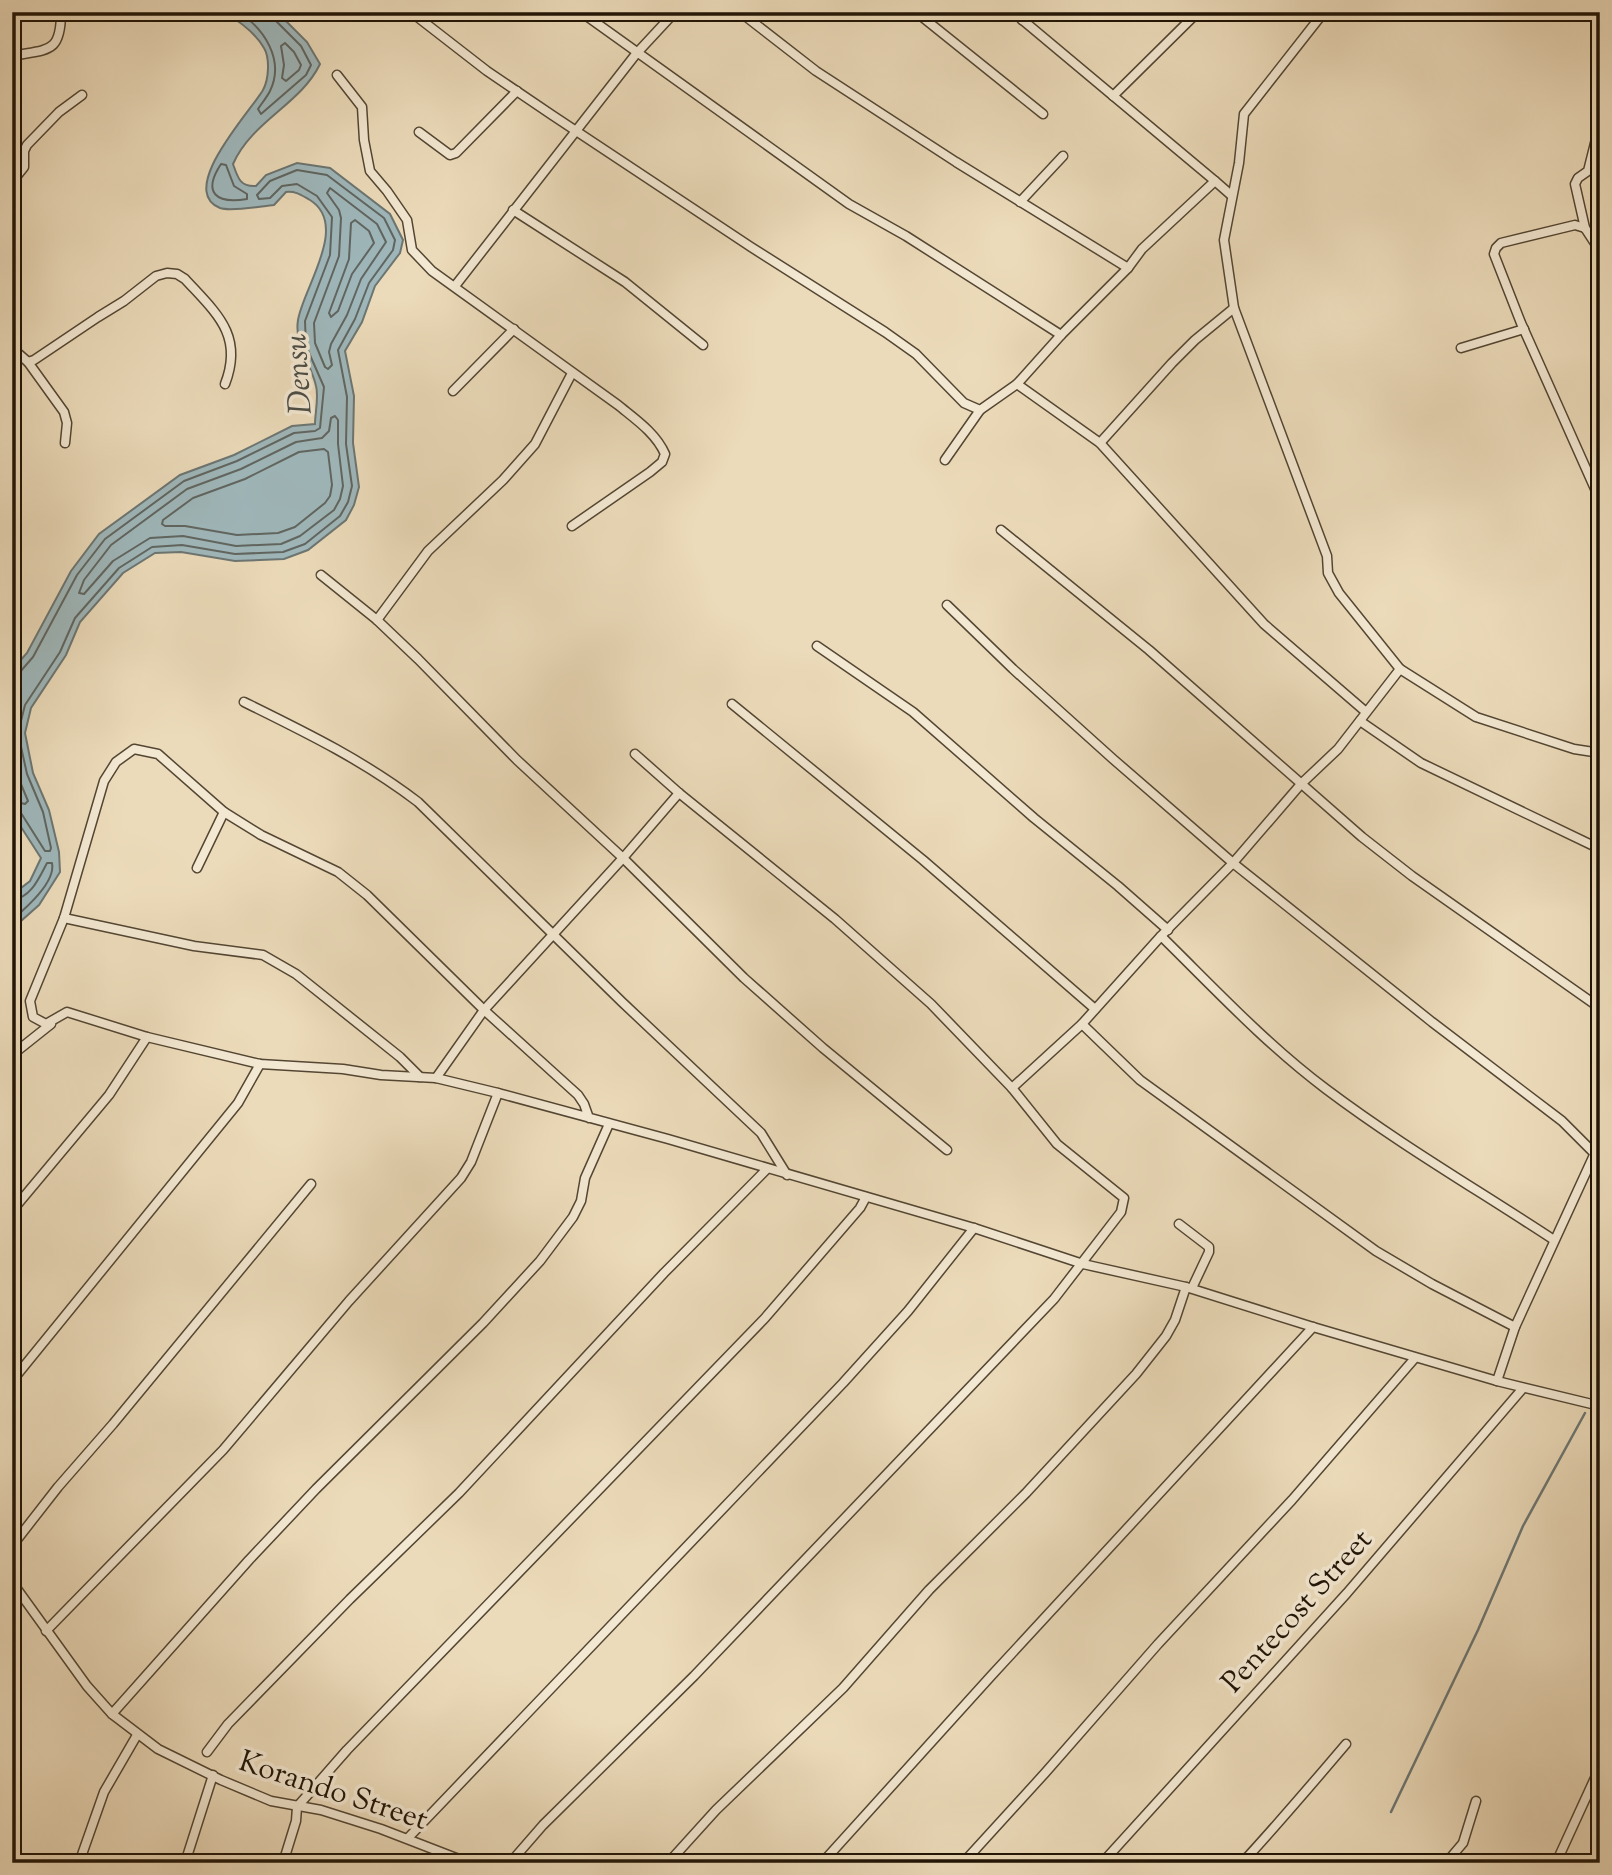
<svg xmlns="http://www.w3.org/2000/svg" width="1612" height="1875" font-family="'Sorts Mill Goudy',serif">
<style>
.water{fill:#9fb8bc;stroke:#6c7673;stroke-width:2}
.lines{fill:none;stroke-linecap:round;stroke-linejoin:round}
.shore{stroke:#606661;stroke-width:2}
.stream{stroke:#6c7673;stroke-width:2.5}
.minor-casing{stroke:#534633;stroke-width:11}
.minor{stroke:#f3e8d2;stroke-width:8}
.labels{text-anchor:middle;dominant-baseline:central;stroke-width:7;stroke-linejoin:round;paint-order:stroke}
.street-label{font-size:30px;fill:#201406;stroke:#f3e8d2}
.water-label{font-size:32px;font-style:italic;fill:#4c4d46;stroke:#f3e8d2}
</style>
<rect width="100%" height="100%" fill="#ecdbba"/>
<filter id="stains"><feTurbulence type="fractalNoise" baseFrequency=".00286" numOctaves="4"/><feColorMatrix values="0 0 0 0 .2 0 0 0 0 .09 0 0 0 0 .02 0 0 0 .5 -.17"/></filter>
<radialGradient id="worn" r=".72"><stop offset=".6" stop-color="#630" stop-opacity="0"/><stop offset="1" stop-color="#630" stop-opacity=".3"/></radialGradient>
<!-- water -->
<path class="water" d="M224 12H277L307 42 320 64C301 104 252 121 233 164 238 178 240 187 256 186L266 175 297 163 330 168 390 214 403 240 400 253 375 286 362 322 345 351 354 396 353 443 359 487 354 505 346 520 308 550 284 559 235 561 181 552 155 553 123 573 80 622 66 655 31 708 25 733 33 773 49 810 59 852 60 872 39 905 12 929V895L30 881 41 858 12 813V670L27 653 71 571 99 534 180 475 234 455 292 426 315 424C315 413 319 397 316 386 311 363 294 345 298 320 303 288 350 225 310 200 301 195 296 191 286 192L274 205C262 206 231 212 220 208 176 190 251 111 263 90 269 79 270 58 264 48 255 32 239 21 224 12Z"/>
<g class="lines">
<!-- shore -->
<g class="shore">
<path d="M238 12C264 28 285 60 270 91 267 97 262 103 258 109L261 114 306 75 311 65 301 46 275 20 273 12"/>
<path d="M285 43 294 52 301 65 299 70 286 81 282 78 284 65 281 46Z"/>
<path d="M221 164 226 165 234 186 247 194V199C216 204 202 193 221 164Z"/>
<path d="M330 188 377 224 386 242 361 279 347 315 331 344 329 352 332 365 328 369 325 367 315 343 314 323 339 256 341 218 339 210 327 193Z"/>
<path d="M355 220 369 231 374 243 352 274 338 311 331 317 329 313 349 259 351 223Z"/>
<path d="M335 416 338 420V444L343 486 340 499 334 510 300 536 281 544 236 546 183 536 150 538 113 561 84 594 79 593 84 580 111 545 187 489 241 469 296 442 322 438 329 431 331 418Z"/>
<path d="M324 449 328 452 332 485 330 496 325 503 295 527 278 533 237 535 185 526H165L162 524 163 520 193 498 245 479 299 452Z"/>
<path d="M12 674 20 672 33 657 77 575 105 539 184 481 237 461 294 433 315 431 320 428 324 387 306 346 305 321 330 255 332 217 317 196 297 184 282 186 270 198 259 199 257 195 270 181 297 170 327 175 384 218 395 240 393 250 369 283 355 319 338 350 347 397 346 444 352 486 348 502 340 516 305 544 283 552 235 554 182 545 152 547 119 568 75 618 60 652 25 705 18 733 27 774 43 812 51 848 50 851H45L21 813 12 810"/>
<path d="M12 748 18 777 28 801 25 804 12 801"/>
<path d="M12 900C31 898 39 878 47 863H52C56 882 26 908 12 920"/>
</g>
<!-- stream -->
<g class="stream">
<path d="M1595 1392 1600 1386"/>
<path d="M1391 1812 1478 1630 1523 1526 1585 1413"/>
</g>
<defs>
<g id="minor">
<path d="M411 12 487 71 552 115 751 247 885 332 916 354 964 403 980 410 1017 384 1061 335 1128 268 1142 249 1215 181 1231 195"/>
<path d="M581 12 849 204 906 236 1061 335"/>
<path d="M740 12 816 71 956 162 1128 268"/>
<path d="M916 12 1043 114"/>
<path d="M1013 12 1215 181"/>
<path d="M1324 12 1244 114 1239 163 1224 240 1234 308 1327 556 1328 573 1339 593 1400 669"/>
<path d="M1022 20 1030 12"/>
<path d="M12 56C48 49 61 54 61 12"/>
<path d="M337 75 362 107 364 140 370 171 387 191 407 220 412 250 432 271 618 405C635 419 656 433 665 454L662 462 650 472 572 526"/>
<path d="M1113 96 1198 12"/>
<path d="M419 132 450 155 456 153 517 91"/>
<path d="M12 182 24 167V151L27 145 59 112 82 95"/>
<path d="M1020 202 1063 156"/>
<path d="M513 210 625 282 703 345"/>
<path d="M1585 228 1575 184 1578 178 1588 171 1600 123"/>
<path d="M1600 251 1585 228 1575 225 1501 243 1496 248 1494 254 1521 323 1600 500"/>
<path d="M455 286 636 54 675 12"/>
<path d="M12 348 28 362 34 360 98 317 124 301 156 276 167 273 177 274 185 279C216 313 244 335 225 384"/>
<path d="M1461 348 1524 329"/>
<path d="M28 362 64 412 67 423 65 443"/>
<path d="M1017 384 1100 443 1264 624 1366 712"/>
<path d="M453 391 514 329"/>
<path d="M1100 443 1172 363 1195 340 1234 308"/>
<path d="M945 460 980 410"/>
<path d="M1001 530 1149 650 1362 837 1412 876 1600 1008"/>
<path d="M321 575 377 620 418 659 517 760 623 858 744 978 823 1048 947 1150"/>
<path d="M947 605 1013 669 1113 759 1233 863 1432 1022 1562 1121 1596 1155"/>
<path d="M377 620 428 551 503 480 535 444 572 373"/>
<path d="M817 646 913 712 1034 818 1118 886 1168 930"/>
<path d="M244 702C305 732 363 760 418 802L622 1002 761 1133 787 1175"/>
<path d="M732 704 923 860 1095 1009"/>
<path d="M1360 721 1421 763 1600 849"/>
<path d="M197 868 224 812"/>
<path d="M64 918 194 946 263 955 296 974 400 1057 420 1077"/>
<path d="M1161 936C1215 989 1266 1044 1326 1089 1399 1144 1478 1190 1554 1240"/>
<path d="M1082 1024 1140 1080 1376 1251 1432 1284 1515 1327"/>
<path d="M12 1055 51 1024"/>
<path d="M436 1078 484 1010 623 858 679 793"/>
<path d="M1012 1088 1082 1024 1161 936 1233 863 1301 784 1338 749 1400 669 1476 717 1574 749 1600 753"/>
<path d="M589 1118 584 1104 578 1095 484 1010 367 895 338 872 261 835 224 812 158 754 134 749 116 762 104 781 64 918 30 1001 33 1017 46 1024 67 1012 147 1037 260 1064 343 1069 381 1075 436 1078 498 1093 668 1139 974 1228 1083 1264 1186 1287 1313 1327 1497 1381 1600 1406"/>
<path d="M12 1211 109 1095 147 1037"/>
<path d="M1179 1224 1209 1247V1252L1192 1288"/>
<path d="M12 1381 238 1103 260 1064"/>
<path d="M1497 1381 1515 1327 1600 1142"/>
<path d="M12 1546 58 1487 113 1424 311 1184"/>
<path d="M12 1582 87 1686 112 1714 158 1749 221 1780 271 1801 321 1810 381 1829 469 1863"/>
<path d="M46 1631 223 1450 349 1301 461 1178 471 1162 498 1093"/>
<path d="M112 1714 249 1560 316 1489 483 1323 540 1261 573 1217 581 1201 585 1178 609 1124"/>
<path d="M207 1752 228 1724 350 1599 459 1493 664 1273 767 1169"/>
<path d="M408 1838 843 1383 908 1311 974 1228"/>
<path d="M79 1863 104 1792 137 1735"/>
<path d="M185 1863 213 1775"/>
<path d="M283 1863 296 1821 297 1807 347 1750 765 1318 860 1208 866 1197"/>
<path d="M510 1863 543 1825 694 1676 1054 1299 1121 1212 1124 1198 1057 1144 1012 1088 931 1004 835 919 679 793 635 754"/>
<path d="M668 1863 716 1810 843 1688 929 1590 1026 1493 1136 1374 1166 1336 1175 1320 1186 1287"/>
<path d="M822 1863 991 1676 1313 1327"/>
<path d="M963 1863 1045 1773 1158 1644 1292 1500 1415 1358"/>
<path d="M1102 1863 1347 1593 1523 1388"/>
<path d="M1242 1863C1278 1824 1312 1784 1346 1744"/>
<path d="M1446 1863 1463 1843 1476 1801"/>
<path d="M1556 1863 1600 1767"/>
</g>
</defs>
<!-- minor casing -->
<use href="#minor" class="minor-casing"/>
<!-- minor -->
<use href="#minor" class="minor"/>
</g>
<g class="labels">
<!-- street labels -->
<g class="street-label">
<text transform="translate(1298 1612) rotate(-48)">Pentecost Street</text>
<text transform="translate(333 1792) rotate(18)">Korando Street</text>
</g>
<!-- water labels -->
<g class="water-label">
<text transform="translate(300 374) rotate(-94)">Densu</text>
</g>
</g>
<!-- margin -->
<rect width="1612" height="1875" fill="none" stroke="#ecdbba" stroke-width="42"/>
<rect x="14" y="14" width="1584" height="1847" fill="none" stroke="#201406" stroke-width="3.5"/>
<rect x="21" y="21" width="1570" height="1833" fill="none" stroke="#201406" stroke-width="2"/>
<rect width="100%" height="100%" filter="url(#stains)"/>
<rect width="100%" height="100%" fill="url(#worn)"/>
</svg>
